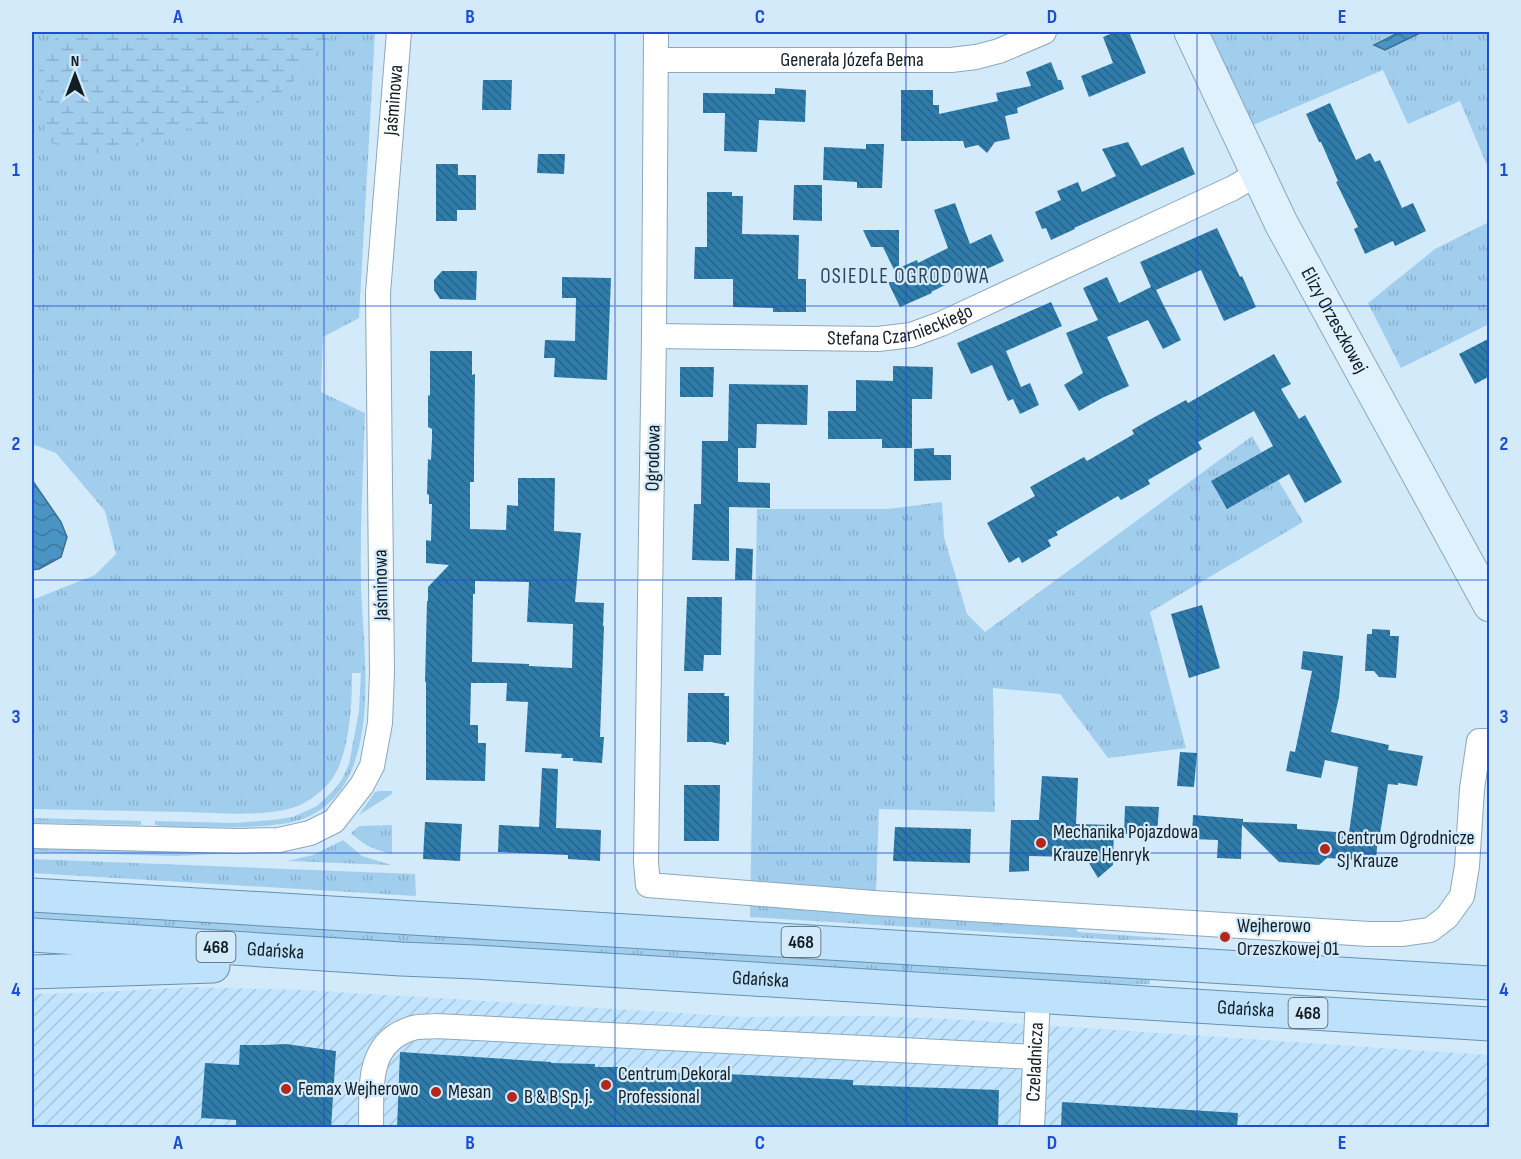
<svg xmlns="http://www.w3.org/2000/svg" width="1521" height="1159" font-family="'Sofia Sans Condensed',sans-serif">
<style>
.industrial{fill:url(#industrial-furrows)}
.grass{fill:url(#grass-tufts)}
.wetland{fill:url(#wetland-marsh)}
.water{fill:url(#water-waves);stroke:#3a7094;stroke-width:1.5}
.building{fill:url(#building-back-hatch);fill-rule:evenodd}
.lines{fill:none;stroke-linecap:round;stroke-linejoin:round}
.street-casing{stroke:#8da8bb;stroke-width:26}
.secondary-casing{stroke:#8da8bb;stroke-width:35}
.primary-casing{stroke:#6691ae;stroke-width:35}
.street{stroke:#fff;stroke-width:24}
.secondary{stroke:#dff1fd;stroke-width:33}
.primary{stroke:#bee2fb;stroke-width:33}
.grid{fill:none;stroke:#1d4ed8;stroke-width:1.5;stroke-opacity:0.55}
.poi-dot{fill:#b5261c;stroke:#d3eafa;stroke-width:2}
.labels{text-anchor:middle;dominant-baseline:central;stroke-width:4.5;stroke-linejoin:round;paint-order:stroke}
.shield{fill:#d3eafa;stroke:#4d5a64;stroke-width:1.5}
.shield-label{font-size:18px;font-weight:bold;fill:#131d24}
.street-label{font-size:20px;fill:#131d24;stroke:#d3eafa}
.poi-label{font-size:20px;fill:#131d24;stroke:#d3eafa;text-anchor:start}
.neighbourhood-label{font-size:21px;letter-spacing:1.5px;fill:#2c4455;stroke:#d3eafa}
.neatline{fill:none;stroke:#1d4ed8;stroke-width:2}
.grid-label{font-size:20px;text-anchor:middle;font-weight:bold;fill:#1d4ed8}
</style>
<defs>
<pattern id="industrial-furrows" width="10" height="10" patternUnits="userSpaceOnUse" patternTransform="scale(1.5)"><rect width="10" height="10" fill="#c1e5fe"/><path d="M-1 1l2-2M0 10L10 0M9 11l2-2" fill="none" stroke="#a5c4da"/></pattern>
<pattern id="grass-tufts" width="24" height="20" patternUnits="userSpaceOnUse" patternTransform="scale(1.5)"><rect width="24" height="20" fill="#a2ceed"/><path d="M3 7l-1-3M5 7V3M7 7l1-3M15 17l-1-3M17 17v-4M19 17l1-3" fill="none" stroke="#8bb0cb"/></pattern>
<pattern id="wetland-marsh" width="20" height="14" patternUnits="userSpaceOnUse" patternTransform="scale(1.5)"><rect width="20" height="14" fill="#a2ceed"/><path d="M1 5h8M5 5V1M11 12h8M15 12V8" fill="none" stroke="#8bb0cb"/></pattern>
<pattern id="water-waves" width="16" height="10" patternUnits="userSpaceOnUse" patternTransform="scale(1.5)"><rect width="16" height="10" fill="#4a94c4"/><path d="M0 5q4-4 8 0t8 0" fill="none" stroke="#3c789f"/></pattern>
<pattern id="building-back-hatch" width="6" height="6" patternUnits="userSpaceOnUse" patternTransform="scale(1.5)"><rect width="6" height="6" fill="#2f7baa"/><path d="M-1 5l2 2M0 0l6 6M5-1l2 2" fill="none" stroke="#27648a"/></pattern>
</defs>
<rect width="100%" height="100%" fill="#d3eafa"/>
<!-- industrial -->
<path class="industrial" d="M194 987 304 990 745 1017 873 1016 949 1019 1489 1055V1127H32V994L82 993Z"/>
<!-- grass -->
<g class="grass">
<path d="M32 32H375L359 318 323 337 321 392 365 413C363 471 360 529 361 586 363 656 387 790 300 820 283 825 263 826 246 827 228 828 209 827 191 827 179 827 166 828 155 825V821L234 823 272 820 293 817 317 806 335 789 342 779 349 764 359 711 361 673H352C352 704 350 758 329 783 319 794 306 804 292 808 259 817 221 813 187 812 135 811 83 810 32 809V600L95 575 116 554 105 511 56 453 32 444Z"/>
<path d="M1206 32H1489V170L1460 101 1408 124 1383 70 1251 126Z"/>
<path d="M1489 222V324L1401 368 1368 303 1435 249Z"/>
<path d="M1252 436 1303 522 1150 612 1186 748 1108 758 1060 694 993 688 995 812 879 809 876 893 1075 927 1078 932 1191 940H1116L750 917 757 509H888L942 502 944 537 967 614 985 632Z"/>
<path d="M379 791H392V794L359 815 375 792Z"/>
<path d="M32 818 141 821V824L140 825 32 823Z"/>
<path d="M392 825V854C375 850 363 845 351 833L359 826Z"/>
<path d="M343 840 362 856 391 865 287 861 313 855Z"/>
<path d="M32 847 239 853 176 856 32 852Z"/>
<path d="M32 859 415 874 416 896 32 873Z"/>
<path d="M32 906 1150 973V984L1111 985 32 920Z"/>
</g>
<!-- wetland -->
<path class="wetland" d="M61 32H334L286 90 212 123 101 154 46 142 38 60Z"/>
<!-- water -->
<g class="water">
<path d="M1400 32H1422L1385 50 1374 45Z"/>
<path d="M32 480 61 522 67 537 61 557 39 569 32 570Z"/>
</g>
<!-- building -->
<g class="building">
<path d="M1115 32H1129L1146 73 1089 97 1081 76 1113 63 1103 37Z"/>
<path d="M1051 62 1058 80H1061L1064 89 1017 108 1018 113 1005 116 1010 139 995 142 987 153 978 145 965 148 963 141H901V90H933V105H939V114L998 101 996 93 1031 86 1026 72Z"/>
<path d="M483 80H512L511 110H482Z"/>
<path d="M775 88 806 90 805 122 759 120 757 152 724 151 725 113H703V93L775 94Z"/>
<path d="M1330 103 1356 160 1370 153 1375 162 1380 160 1402 208 1413 203 1426 231 1395 246 1393 241 1365 254 1354 229 1358 227 1336 182 1338 181 1321 142H1319L1306 114Z"/>
<path d="M1128 142 1141 166 1183 147 1195 174 1074 228 1075 229 1051 240 1046 228 1042 229 1035 212 1061 200 1057 191 1078 182 1082 192 1116 176 1102 149Z"/>
<path d="M866 144H884L882 188H857V182L823 180 824 147 866 149Z"/>
<path d="M538 154H565L564 174 537 173Z"/>
<path d="M436 164H458V175H476V210H457V221H436Z"/>
<path d="M794 185H822V221L793 220Z"/>
<path d="M707 192H732V196H743L742 234 799 235 798 279H806V312H773V308L733 307V279H694L695 247H707Z"/>
<path d="M955 203 970 244 991 234 1004 261 974 275 972 271 947 282H951L931 292 932 293 900 307 888 282H900L883 247H871L863 230H899V268L917 260 918 263 948 248 934 210Z"/>
<path d="M1217 228 1240 277 1242 276 1256 307 1224 321 1201 270 1156 290 1181 340 1163 349 1148 320 1107 337 1129 386 1102 398 1079 411 1064 385 1083 373 1066 333 1098 320 1083 288 1107 277 1119 303 1151 287 1140 262Z"/>
<path d="M442 271H477L476 300 440 299 434 290V280Z"/>
<path d="M562 277 611 278 607 380 554 377 555 358H544L545 340 575 341 576 298H562Z"/>
<path d="M1051 302 1062 326 1006 351 1021 387 1030 383 1039 405 1020 414 1013 399 1008 401 992 365 971 374 957 343Z"/>
<path d="M1490 338V376L1475 384 1459 354Z"/>
<path d="M430 351H472V375L475 374 474 460V482H470V529L506 530 507 505 518 506V478H555L554 531 581 533 575 602 604 603 603 626H604L600 737H604L602 763 573 761V758H561L562 754 525 752 528 702 506 701 507 683H471L470 725H478V743H486L485 781 426 780V682H425L427 601H428V587L449 565 426 563V540L431 541 432 504H429V495L427 494 428 459 431 460 432 439V429L428 427V395L430 396ZM475 581 529 582 527 622 573 624 572 668 529 666V664L472 662 473 594H475Z"/>
<path d="M1274 354 1291 384 1281 389 1299 419 1305 415 1342 482 1305 503 1289 474 1227 509 1211 481 1273 446 1254 411 1198 442 1202 449 1148 480 1150 484 1121 500 1118 496 1056 532 1058 535 1048 540 1051 546 1022 563 1019 557 1009 563 987 523 1035 496 1030 487 1084 457 1087 461 1134 434 1132 430 1151 419 1186 400 1188 403Z"/>
<path d="M893 366 933 367 932 399H912V448H882V439H828V411H856V380L893 381Z"/>
<path d="M680 367H714L713 397H680Z"/>
<path d="M729 384 808 385 807 425 757 424 756 448H738V482L770 483V508L729 507V561L692 560 694 504H701L702 441H728Z"/>
<path d="M934 448V455H951V480L914 481V449Z"/>
<path d="M736 548 753 549 752 580H735Z"/>
<path d="M687 597H722L721 655H704L703 671H684Z"/>
<path d="M1202 605 1220 668 1189 678 1171 614Z"/>
<path d="M1372 629 1390 630V636H1399L1396 678 1379 677 1374 671H1365L1367 634H1372Z"/>
<path d="M1303 651 1343 656 1339 697 1331 732 1389 745 1388 750 1423 756 1417 786 1398 783V785L1388 784 1380 834H1378L1376 861 1327 858 1319 865 1279 862 1242 825 1241 859 1217 858 1218 840 1192 839 1193 815 1243 819V822L1297 824V829L1349 833 1358 767 1325 760 1321 778 1286 771 1290 751 1295 752 1312 671 1301 669Z"/>
<path d="M688 693H725L724 696H729V742H726V745L711 742H687Z"/>
<path d="M1180 752 1197 753 1194 787 1177 786Z"/>
<path d="M542 768 558 769 556 828 601 830 600 861 568 859V855L498 852 499 825 539 827Z"/>
<path d="M1042 776 1078 778 1076 824 1114 825 1113 865 1098 878 1089 863H1072V857L1029 856V871L1009 872 1011 820H1039Z"/>
<path d="M684 785H720L719 841H684Z"/>
<path d="M1125 806 1159 807 1157 835 1124 834Z"/>
<path d="M425 822 462 824 460 861 423 859Z"/>
<path d="M895 827 971 829 970 863 893 861Z"/>
<path d="M286 1044 336 1051 331 1128H236V1120L201 1118 205 1063 239 1065 240 1045H265Z"/>
<path d="M400 1052 551 1062V1063L595 1064V1067H626V1072L703 1073 853 1080V1085L999 1090 998 1128H397Z"/>
<path d="M1062 1102 1238 1113 1237 1128H1061Z"/>
</g>
<g class="lines">
<defs>
<g id="street">
<path d="M656 32 654 336 646 862 648 885 874 903 1369 934H1401L1430 930 1447 917 1462 896 1467 866 1472 789 1479 741H1490"/>
<path id="s1" d="M656 60H951L976 57 999 51 1044 32"/>
<path id="s2" d="M654 336 878 339 911 335 941 324 1233 188 1257 174"/>
<path id="s3" d="M32 836 238 841 279 840 310 833 334 821 362 785 372 766 380 723 382 673 378 293 399 32"/>
<path d="M371 1128C372 1088 365 1042 413 1028 420 1026 429 1027 436 1026L1035 1057"/>
<path id="s4" d="M1032 1128 1038 996"/>
</g>
<g id="secondary">
<path id="s5" d="M1191 32 1281 223 1490 605"/>
</g>
<g id="primary">
<path d="M32 895 1490 983"/>
<path id="s6" d="M32 935 401 959 475 962 1490 1024"/>
<path d="M32 972 213 966"/>
</g>
</defs>
<!-- street casing -->
<use href="#street" class="street-casing"/>
<!-- secondary casing -->
<use href="#secondary" class="secondary-casing"/>
<!-- primary casing -->
<use href="#primary" class="primary-casing"/>
<!-- street -->
<use href="#street" class="street"/>
<!-- secondary -->
<use href="#secondary" class="secondary"/>
<!-- primary -->
<use href="#primary" class="primary"/>
</g>
<!-- grid -->
<path class="grid" d="M324 32V1128M615 32V1128M906 32V1128M1197 32V1128M32 306H1490M32 580H1490M32 853H1490"/>
<!-- markers -->
<g class="poi-dot">
<circle cx="1041" cy="843" r="6"/>
<circle cx="1325" cy="849" r="6"/>
<circle cx="1225" cy="937" r="6"/>
<circle cx="606" cy="1085" r="6"/>
<circle cx="286" cy="1089" r="6"/>
<circle cx="436" cy="1092" r="6"/>
<circle cx="512" cy="1097" r="6"/>
</g>
<g class="labels">
<!-- shield labels -->
<g class="shield">
<rect x="781.5" y="927" width="39" height="30" rx="4.5"/>
<rect x="196.5" y="932" width="39" height="30" rx="4.5"/>
<rect x="1288.5" y="998" width="39" height="30" rx="4.5"/>
</g>
<g class="shield-label">
<text x="801" y="942">468</text>
<text x="216" y="947">468</text>
<text x="1308" y="1013">468</text>
</g>
<!-- street labels -->
<g class="street-label">
<text stroke="none"><textPath href="#s1" startOffset="196">Generała Józefa Bema</textPath></text>
<text stroke="none"><textPath href="#s3" startOffset="1040">Jaśminowa</textPath></text>
<text stroke="none"><textPath href="#s5" startOffset="322">Elizy Orzeszkowej</textPath></text>
<text stroke="none"><textPath href="#s2" startOffset="248">Stefana Czarnieckiego</textPath></text>
<text transform="translate(653 458) rotate(-89)">Ogrodowa</text>
<text transform="translate(381 585) rotate(-91)">Jaśminowa</text>
<text stroke="none"><textPath href="#s6" startOffset="244">Gdańska</textPath></text>
<text stroke="none"><textPath href="#s6" startOffset="730">Gdańska</textPath></text>
<text stroke="none"><textPath href="#s6" startOffset="1216">Gdańska</textPath></text>
<text stroke="none"><textPath href="#s4" startOffset="66">Czeladnicza</textPath></text>
</g>
<!-- poi labels -->
<g class="poi-label">
<text x="1053" y="832">Mechanika Pojazdowa<tspan x="1053" dy="23">Krauze Henryk</tspan></text>
<text x="1337" y="838">Centrum Ogrodnicze<tspan x="1337" dy="23">SJ Krauze</tspan></text>
<text x="1237" y="926">Wejherowo<tspan x="1237" dy="23">Orzeszkowej 01</tspan></text>
<text x="618" y="1074">Centrum Dekoral<tspan x="618" dy="23">Professional</tspan></text>
<text x="298" y="1089">Femax Wejherowo</text>
<text x="448" y="1092">Mesan</text>
<text x="524" y="1097">B &amp; B Sp. j.</text>
</g>
<!-- neighbourhood labels -->
<g class="neighbourhood-label">
<text x="905" y="276">OSIEDLE OGRODOWA</text>
</g>
</g>
<!-- border -->
<rect width="1521" height="1159" fill="none" stroke="#d3eafa" stroke-width="66"/>
<!-- north arrow -->
<g transform="translate(75 75)" stroke="#d3eafa" stroke-width="4.5" paint-order="stroke">
<path d="M0-4.5L10 22L0 15L-10 22Z" fill="#131d24"/>
<text y="-9" font-size="16" font-weight="bold" text-anchor="middle" fill="#131d24">N</text>
</g>
<rect x="33" y="33" width="1455" height="1093" class="neatline"/>
<g class="grid-label">
<text x="178" y="23">A</text>
<text x="470" y="23">B</text>
<text x="760" y="23">C</text>
<text x="1052" y="23">D</text>
<text x="1342" y="23">E</text>
<text x="16" y="176">1</text>
<text x="1504" y="176">1</text>
<text x="16" y="450">2</text>
<text x="1504" y="450">2</text>
<text x="16" y="723">3</text>
<text x="1504" y="723">3</text>
<text x="16" y="996">4</text>
<text x="1504" y="996">4</text>
<text x="178" y="1149">A</text>
<text x="470" y="1149">B</text>
<text x="760" y="1149">C</text>
<text x="1052" y="1149">D</text>
<text x="1342" y="1149">E</text>
</g>
</svg>
